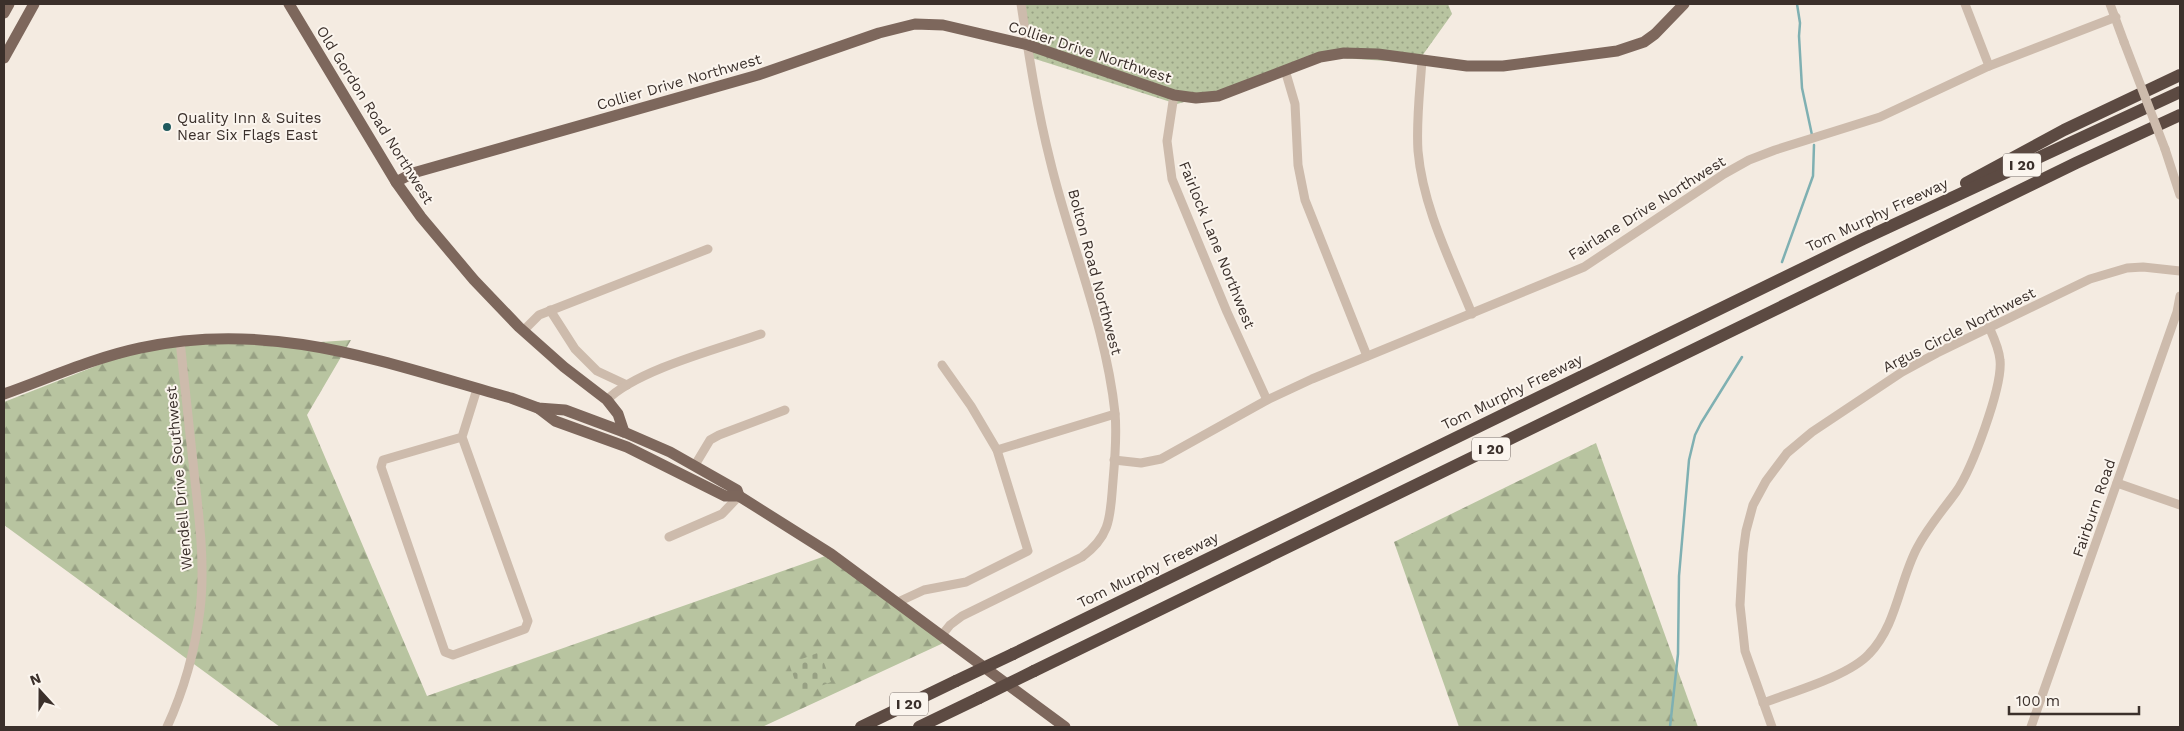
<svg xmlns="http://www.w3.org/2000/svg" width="2184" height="731" font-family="'Work Sans',sans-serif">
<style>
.grass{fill:url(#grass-dots)}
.forest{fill:url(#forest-firs)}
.cemetery{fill:url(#cemetery-stones)}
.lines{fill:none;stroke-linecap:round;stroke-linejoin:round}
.stream{stroke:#7fb0b2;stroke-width:2.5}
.minor{stroke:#cdbbac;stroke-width:9}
.major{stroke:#7d675c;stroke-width:11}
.highway{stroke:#5c4a42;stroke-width:12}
.minor-bridge{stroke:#cdbbac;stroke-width:9}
.highway-bridge{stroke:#5c4a42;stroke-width:12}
.poi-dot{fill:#1f5a5e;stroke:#fbf5ee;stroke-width:2}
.labels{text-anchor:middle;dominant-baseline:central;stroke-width:4;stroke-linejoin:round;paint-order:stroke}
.shield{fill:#fbf5ee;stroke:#756b66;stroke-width:1}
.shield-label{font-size:14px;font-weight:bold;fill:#3b302b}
.street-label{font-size:15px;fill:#3b302b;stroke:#fbf5ee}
.poi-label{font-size:15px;fill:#3b302b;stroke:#fbf5ee;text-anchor:start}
</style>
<defs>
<pattern id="grass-dots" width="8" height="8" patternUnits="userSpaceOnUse" patternTransform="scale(1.25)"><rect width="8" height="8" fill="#b8c4a0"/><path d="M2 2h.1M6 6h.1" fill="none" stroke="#97a083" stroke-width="1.8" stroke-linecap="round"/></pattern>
<pattern id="forest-firs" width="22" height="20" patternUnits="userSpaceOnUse" patternTransform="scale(1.25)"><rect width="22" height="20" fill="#b8c4a0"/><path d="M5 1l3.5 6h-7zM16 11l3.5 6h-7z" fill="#97a083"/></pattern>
<pattern id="cemetery-stones" width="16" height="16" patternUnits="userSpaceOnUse" patternTransform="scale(1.25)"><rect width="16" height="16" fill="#b8c4a0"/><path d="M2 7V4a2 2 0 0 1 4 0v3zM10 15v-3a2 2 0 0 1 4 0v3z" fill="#97a083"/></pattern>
</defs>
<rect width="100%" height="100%" fill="#f4ebe1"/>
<!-- grass -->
<path class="grass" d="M1017 4H1448L1452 14 1417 63 1326 57 1267 79 1177 104 1029 57Z"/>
<!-- forest -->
<g class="forest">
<path d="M209 338 305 343 351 340 307 415 427 696 831 554 952 639 762 727H280L4 525V402L119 357Z"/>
<path d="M1596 443 1698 727H1459L1394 542Z"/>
</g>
<!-- cemetery -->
<path class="cemetery" d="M820 652 831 682 800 694 789 664Z"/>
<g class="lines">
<!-- stream -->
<g class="stream">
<path d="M1797 4 1800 23 1799 36 1802 88 1812 135"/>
<path d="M1782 262 1813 176 1814 145"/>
<path d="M1670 727 1678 654 1679 576 1689 460 1695 435 1701 423 1742 357"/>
</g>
<!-- minor -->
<g class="minor">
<path d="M1965 4 1989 66"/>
<path d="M2110 4 2124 42"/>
<path d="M1422 60C1420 90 1416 121 1418 151 1423 208 1451 262 1472 314"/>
<path d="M1285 70 1295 104 1298 165 1305 200 1367 356"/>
<path d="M1174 95 1167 141 1172 179 1227 312 1267 400"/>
<path d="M2165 149 2180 195"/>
<path d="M550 310 575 349 597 371 627 385"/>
<path d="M523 331 539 315 708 249"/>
<path d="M607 400C636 370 721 348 761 334"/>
<path d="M462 437 383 460 381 467 445 652 453 655 525 629 528 621 462 437 477 389"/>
<path d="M997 450 1115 414"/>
<path d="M1114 460 1141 463 1161 459 1267 400 1312 379 1584 267 1724 174 1749 160 1775 150 1880 117 1989 66 2116 17"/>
<path d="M695 465 710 440 719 435 785 410"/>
<path d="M2117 483 2180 505"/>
<path d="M669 537 722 514 739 496"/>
<path d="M898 602 924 590 966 582 1028 551 997 450 971 406 942 365"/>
<path d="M942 635 950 625 962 616 1082 557C1112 535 1110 515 1113 481 1115 459 1117 435 1115 413 1106 326 1070 244 1050 160 1037 109 1029 56 1021 4"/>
<path d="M1763 703C1792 692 1849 676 1869 654 1897 625 1899 582 1917 548 1928 527 1943 510 1956 492 1972 469 2003 386 2000 360 1999 348 1994 338 1989 327"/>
<path d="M167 727C184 690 195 651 200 610 205 568 200 524 195 481 190 434 185 388 180 341"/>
<path d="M1772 727 1745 651 1740 605 1743 553 1746 531 1753 505 1766 481 1787 453 1812 432 1902 372 1937 353 2090 279 2127 268 2143 267 2180 271"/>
<path d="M2031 727 2177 312 2180 296"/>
</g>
<!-- major -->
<g class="major">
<path d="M289 4 396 182 421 217 474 280 519 327 564 367 607 400 618 414 624 432"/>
<path d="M4 13 9 4"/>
<path d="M4 58 34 4"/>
<path d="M396 182 413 173 758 75 879 33 915 24 943 25 1028 45 1174 95 1196 98 1218 96 1320 57 1344 53 1378 54 1467 66H1503L1617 51 1644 42 1655 34 1684 4"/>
<path d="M4 394C49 378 93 358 140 348 273 319 385 363 511 398L538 408 565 410 624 432 670 452 737 490 739 496"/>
<path d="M538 408 555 421 627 447 725 496H739L831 554 1065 727"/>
</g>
<!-- highway -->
<g class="highway">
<path d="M1966 183 2064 130 2180 75"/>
<path d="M1013 654 1863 239 2180 92"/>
<path d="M1034 671 2076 163 2180 115"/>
<path d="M861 727 956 681"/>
<path d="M919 727 979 698"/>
</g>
<!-- minor-bridge -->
<path class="minor-bridge" d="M2124 42 2165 149"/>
<!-- highway-bridge -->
<g class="highway-bridge">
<path d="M956 681 1013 654"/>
<path d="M979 698 1034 671"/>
</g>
</g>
<!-- markers -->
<circle class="poi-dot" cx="167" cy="127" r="5"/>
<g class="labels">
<!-- shield labels -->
<g class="shield">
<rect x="2003" y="153.5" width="38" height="23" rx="4"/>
<rect x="1472" y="437.5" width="38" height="23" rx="4"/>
<rect x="890" y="692.5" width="38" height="23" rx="4"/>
</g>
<g class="shield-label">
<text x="2022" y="165">I 20</text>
<text x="1491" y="449">I 20</text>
<text x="909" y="704">I 20</text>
</g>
<!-- street labels -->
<g class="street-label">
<text transform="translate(1090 52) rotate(18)">Collier Drive Northwest</text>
<text transform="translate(679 82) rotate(-16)">Collier Drive Northwest</text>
<text transform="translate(375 115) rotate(58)">Old Gordon Road Northwest</text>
<text transform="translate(1647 208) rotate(-32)">Fairlane Drive Northwest</text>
<text transform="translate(1877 215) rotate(-25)">Tom Murphy Freeway</text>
<text transform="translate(1217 245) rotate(68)">Fairlock Lane Northwest</text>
<text transform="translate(1095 272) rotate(75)">Bolton Road Northwest</text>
<text transform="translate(1959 330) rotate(-27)">Argus Circle Northwest</text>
<text transform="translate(1512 392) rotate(-26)">Tom Murphy Freeway</text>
<text transform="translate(179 478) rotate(-95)">Wendell Drive Southwest</text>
<text transform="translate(2094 508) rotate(-71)">Fairburn Road</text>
<text transform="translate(1148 570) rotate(-26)">Tom Murphy Freeway</text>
</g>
<!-- poi labels -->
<g class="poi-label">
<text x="177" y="118">Quality Inn &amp; Suites<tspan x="177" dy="17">Near Six Flags East</tspan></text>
</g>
</g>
<!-- border -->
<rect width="2184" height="731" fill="none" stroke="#3b302b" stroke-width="10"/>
<!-- north arrow -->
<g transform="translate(40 691) rotate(339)" stroke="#fbf5ee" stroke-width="4" paint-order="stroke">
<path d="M0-4L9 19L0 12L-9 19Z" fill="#3b302b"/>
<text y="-8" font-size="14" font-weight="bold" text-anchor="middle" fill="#3b302b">N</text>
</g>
<!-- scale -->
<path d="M2009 706v8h130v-8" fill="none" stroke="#3b302b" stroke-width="2.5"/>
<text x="2016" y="706" font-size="15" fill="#3b302b" stroke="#fbf5ee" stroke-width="4" paint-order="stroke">100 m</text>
</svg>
